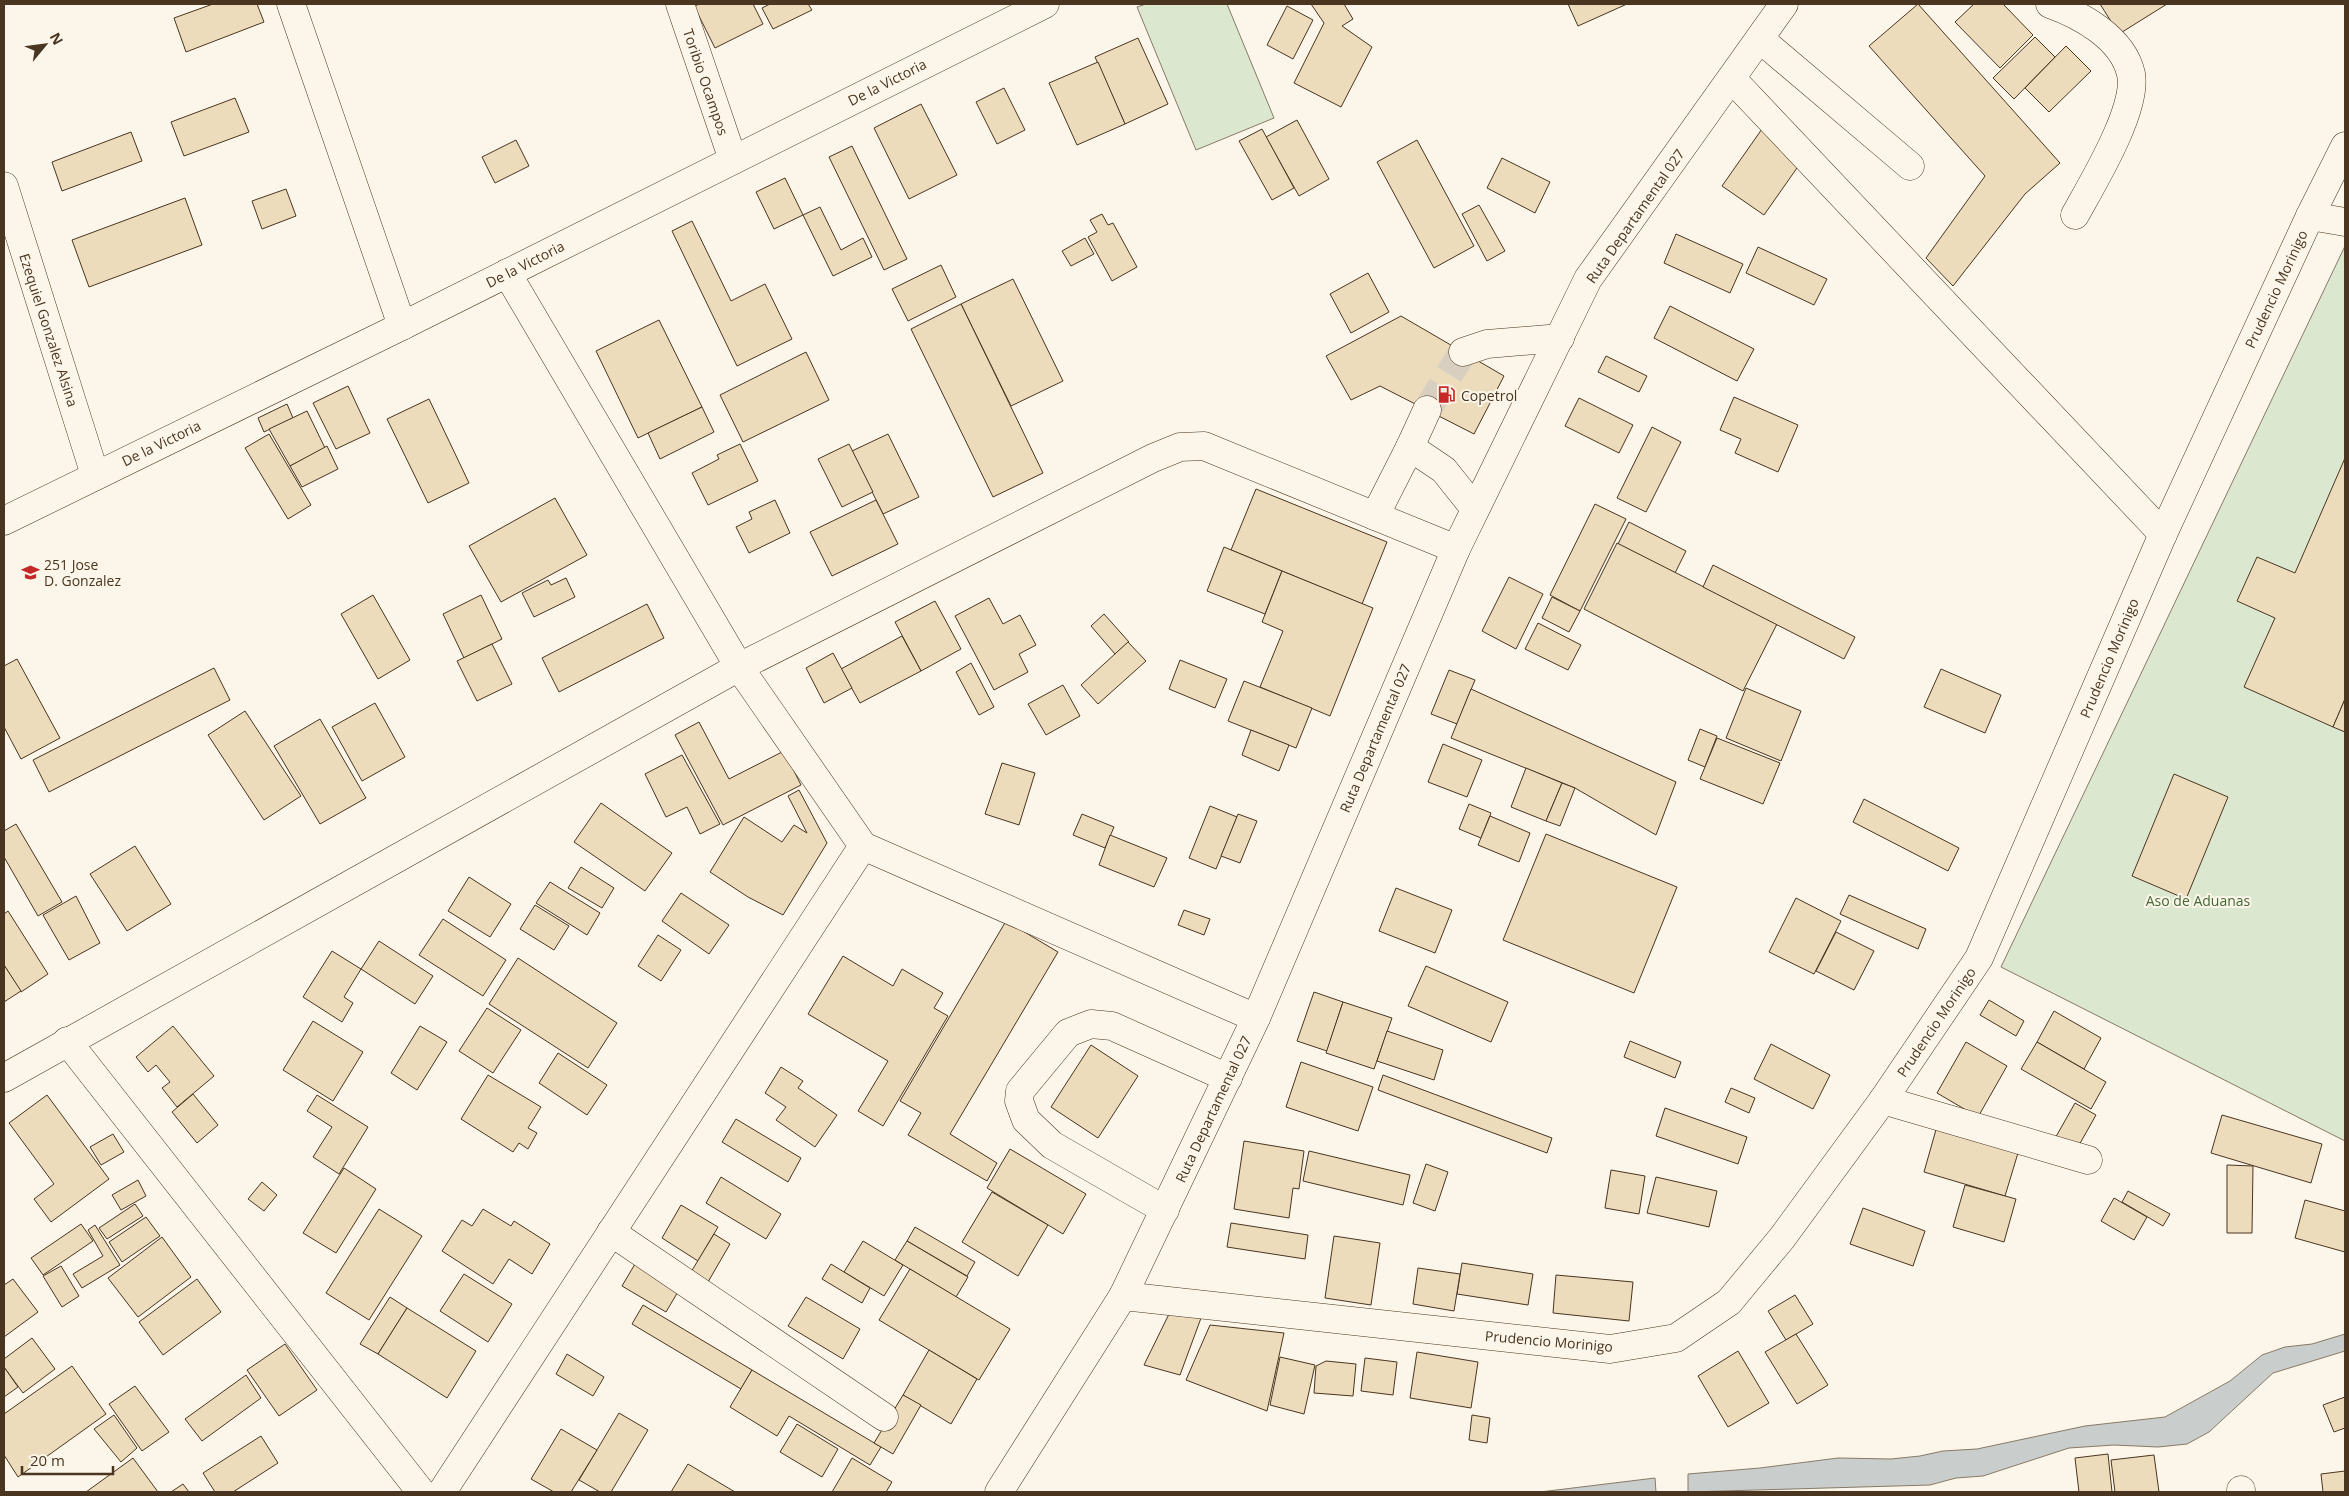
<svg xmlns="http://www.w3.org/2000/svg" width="2349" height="1496" font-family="'Open Sans',sans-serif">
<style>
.green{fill:#dce7d0;stroke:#887966}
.water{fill:#c9cecd;stroke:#887966}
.building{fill:#ecdcbc;stroke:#4a3520}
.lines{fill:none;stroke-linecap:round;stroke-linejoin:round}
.minor-tunnel{stroke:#d8cfc1;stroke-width:28;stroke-dasharray:28 14;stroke-linecap:butt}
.minor-casing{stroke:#4a3520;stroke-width:29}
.major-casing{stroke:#4a3520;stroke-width:29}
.minor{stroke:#fbf6e9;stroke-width:28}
.major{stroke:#fbf6e9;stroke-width:28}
.labels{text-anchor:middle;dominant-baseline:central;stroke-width:4;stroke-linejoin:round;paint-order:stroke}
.street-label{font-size:14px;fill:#4a3520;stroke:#fbf6e9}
.poi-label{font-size:14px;fill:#4a3520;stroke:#fbf6e9;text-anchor:start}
.park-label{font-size:14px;fill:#436837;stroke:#fbf6e9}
</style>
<rect width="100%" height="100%" fill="#fbf6e9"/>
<!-- green -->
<g class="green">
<path d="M1146 4H1227L1274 118 1196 150 1137 7Z"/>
<path d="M2345 246V1141L2001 967Z"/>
</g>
<!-- water -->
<g class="water">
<path d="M2345 1334V1351L2273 1373 2209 1432 2187 1444 2158 1447 2114 1445 2069 1448 1983 1476 1956 1478 1930 1485 1688 1492V1474L1760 1468 1838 1458 1891 1459 1920 1456 1943 1451 1977 1449 2085 1426 2165 1417 2230 1381 2262 1355 2285 1347 2312 1344Z"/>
<path d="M1655 1478 1656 1492H1540Z"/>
</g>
<!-- building -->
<g class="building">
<path d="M213 4H257L264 22 186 52 174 18Z"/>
<path d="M700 4H753L763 24 715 48 694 6Z"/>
<path d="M770 4H808L812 10 773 29 762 8Z"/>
<path d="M1311 4H1344L1353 19 1342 26 1372 47 1341 107 1294 83 1324 23Z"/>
<path d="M1568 4H1627L1578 26Z"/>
<path d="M1918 4 2060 163 2025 194 1953 286 1926 258 1985 176 1869 46Z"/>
<path d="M1974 4H2003L2033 35 2000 68 1955 22Z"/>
<path d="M2100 4H2167L2119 34Z"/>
<path d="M1287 6 1313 20 1293 59 1267 45Z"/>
<path d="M2035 37 2055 57 2014 99 1993 78Z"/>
<path d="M1138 38 1168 104 1125 124 1095 57Z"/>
<path d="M2066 46 2091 71 2049 112 2025 88Z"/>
<path d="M1098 62 1125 124 1077 145 1049 83Z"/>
<path d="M1004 88 1025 130 997 144 976 102Z"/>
<path d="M235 98 249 132 184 156 171 122Z"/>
<path d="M921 104 957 175 909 199 874 128Z"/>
<path d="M1297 120 1329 179 1299 196 1266 137Z"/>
<path d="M1262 129 1294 188 1272 200 1239 141Z"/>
<path d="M1762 129 1804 158 1764 215 1722 186Z"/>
<path d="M131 132 142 161 62 191 52 162Z"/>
<path d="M516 140 529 166 495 183 482 157Z"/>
<path d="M1417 140 1474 246 1434 268 1377 162Z"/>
<path d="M852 146 907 259 884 270 829 157Z"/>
<path d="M1502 158 1550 182 1535 213 1487 188Z"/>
<path d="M785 178 803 215 774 229 756 192Z"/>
<path d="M286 189 296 216 262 229 252 201Z"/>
<path d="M185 198 202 245 89 287 72 240Z"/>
<path d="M1479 205 1505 251 1487 261 1462 214Z"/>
<path d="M820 207 841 250 863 238 872 257 833 276 803 215Z"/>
<path d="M1102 214 1108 225 1113 223 1137 267 1112 281 1088 237 1097 232 1090 220Z"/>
<path d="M692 221 731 301 765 284 792 339 737 366 672 231Z"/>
<path d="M1676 234 1743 264 1730 293 1664 263Z"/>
<path d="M1085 238 1094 254 1071 266 1062 251Z"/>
<path d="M1758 247 1827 279 1814 305 1746 273Z"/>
<path d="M941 265 956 297 908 321 892 289Z"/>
<path d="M1368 273 1389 312 1351 333 1330 294Z"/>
<path d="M1013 279 1063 381 1011 406 961 304Z"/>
<path d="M961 304 1043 473 993 497 911 329Z"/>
<path d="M1670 306 1754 349 1737 381 1654 338Z"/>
<path d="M1401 316 1504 376 1474 434 1380 386 1351 400 1326 356Z"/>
<path d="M659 320 702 407 638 438 596 351Z"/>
<path d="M806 352 829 400 743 442 720 395Z"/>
<path d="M1606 356 1647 376 1639 392 1598 372Z"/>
<path d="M348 386 370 433 336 449 313 403Z"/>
<path d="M1734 397 1798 425 1778 472 1735 453 1741 439 1720 430Z"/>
<path d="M1579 398 1633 425 1619 453 1565 426Z"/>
<path d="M429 399 469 483 428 503 387 419Z"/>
<path d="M287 404 293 418 264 432 258 418Z"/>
<path d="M702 407 714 432 660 459 648 433Z"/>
<path d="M307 411 325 448 290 466 269 429Z"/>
<path d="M1652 427 1681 442 1646 512 1617 498Z"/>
<path d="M269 434 311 505 288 519 245 448Z"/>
<path d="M888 434 919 497 883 514 852 451Z"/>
<path d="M740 444 758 481 708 505 692 473 719 459 717 455Z"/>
<path d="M849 444 873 492 842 507 818 459Z"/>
<path d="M327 446 338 469 302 487 290 466Z"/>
<path d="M2345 458V699L2333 727 2244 687 2275 618 2237 601 2257 557 2295 573Z"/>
<path d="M1256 489 1387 542 1362 604 1231 550Z"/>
<path d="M555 498 587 555 501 602 469 546Z"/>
<path d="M775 500 790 533 749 553 736 527 752 519 749 512Z"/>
<path d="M876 500 898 544 832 576 810 532Z"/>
<path d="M1595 504 1626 519 1580 611 1550 595Z"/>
<path d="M1629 522 1686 551 1675 573 1618 544Z"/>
<path d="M1617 543 1777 624 1743 691 1584 609Z"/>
<path d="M1224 547 1282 571 1265 614 1207 591Z"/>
<path d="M1713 565 1855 637 1844 659 1703 587Z"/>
<path d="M1282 571 1373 608 1330 716 1260 687 1283 631 1262 622Z"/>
<path d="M1509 577 1543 594 1516 649 1482 631Z"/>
<path d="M566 578 575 597 534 617 522 593 548 580 551 585Z"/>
<path d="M373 595 410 660 378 679 341 614Z"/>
<path d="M481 595 502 639 464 658 443 614Z"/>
<path d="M1552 597 1580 611 1569 632 1542 618Z"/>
<path d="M989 598 1003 624 1020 615 1036 645 1019 654 1028 672 994 690 955 616Z"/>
<path d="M935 601 961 649 921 671 895 622Z"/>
<path d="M647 604 664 638 559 692 542 658Z"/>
<path d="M1104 614 1129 642 1115 654 1091 626Z"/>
<path d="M1538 623 1581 645 1568 670 1525 649Z"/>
<path d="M902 636 921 671 860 703 841 669Z"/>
<path d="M1128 642 1146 661 1098 704 1081 685Z"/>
<path d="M492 644 512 684 477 701 457 661Z"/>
<path d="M833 653 852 688 824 703 806 668Z"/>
<path d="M17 659 60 738 21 759 4 727V666Z"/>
<path d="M1180 660 1227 679 1215 708 1169 689Z"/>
<path d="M971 663 994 707 979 715 956 672Z"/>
<path d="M214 668 230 700 49 792 33 760Z"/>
<path d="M1941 669 2001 695 1985 733 1924 707Z"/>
<path d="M1449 670 1475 680 1457 724 1431 714Z"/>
<path d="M1244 681 1312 708 1296 748 1228 721Z"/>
<path d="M1063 685 1080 716 1046 735 1028 704Z"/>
<path d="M1746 688 1801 711 1781 761 1726 738Z"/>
<path d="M1471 689 1676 782 1656 835 1575 788 1451 738Z"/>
<path d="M2345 699V732L2333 727Z"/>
<path d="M375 703 405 757 362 781 332 727Z"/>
<path d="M245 711 301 796 264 820 208 735Z"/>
<path d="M320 719 366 798 320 824 274 746Z"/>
<path d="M699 722 729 779 784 751 801 785 723 825 675 735Z"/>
<path d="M1700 729 1717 736 1705 767 1688 760Z"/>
<path d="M1251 730 1289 745 1279 771 1242 755Z"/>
<path d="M1717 738 1780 763 1763 804 1700 779Z"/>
<path d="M1443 744 1482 760 1467 797 1428 782Z"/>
<path d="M682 755 720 824 700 834 687 807 666 817 645 774Z"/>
<path d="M1002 763 1035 773 1019 825 985 814Z"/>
<path d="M1526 768 1562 783 1546 821 1511 807Z"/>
<path d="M2174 774 2228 797 2186 899 2132 876Z"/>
<path d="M1562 783 1575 788 1560 826 1546 821Z"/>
<path d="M799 790 827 843 783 915 748 897 710 872 744 817 782 842 794 825 807 833 788 796Z"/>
<path d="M1864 799 1959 848 1948 871 1853 822Z"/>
<path d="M601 803 672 853 645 891 574 842Z"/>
<path d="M1469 804 1491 813 1481 838 1459 829Z"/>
<path d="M1210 806 1237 817 1216 869 1189 858Z"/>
<path d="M1082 814 1114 827 1105 848 1073 835Z"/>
<path d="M1238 814 1257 821 1240 863 1221 856Z"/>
<path d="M1490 816 1530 833 1519 862 1478 845Z"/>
<path d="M16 824 62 902 38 916 4 857V831Z"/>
<path d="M1546 834 1677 887 1634 993 1503 940Z"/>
<path d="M1110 835 1167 858 1154 887 1099 865Z"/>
<path d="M135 846 171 904 127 931 90 874Z"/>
<path d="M581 867 614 888 602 908 568 888Z"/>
<path d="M469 877 511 904 490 937 448 911Z"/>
<path d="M550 882 600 913 587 935 536 903Z"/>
<path d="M1396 888 1452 910 1435 953 1379 931Z"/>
<path d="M681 893 729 925 709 954 662 921Z"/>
<path d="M1849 895 1926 929 1918 949 1840 914Z"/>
<path d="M76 896 100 943 69 960 43 915Z"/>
<path d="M1796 898 1841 921 1814 974 1769 952Z"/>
<path d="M535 905 569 926 554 950 520 929Z"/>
<path d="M1184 910 1210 919 1204 935 1178 925Z"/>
<path d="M8 911 48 974 21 992 4 965V914Z"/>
<path d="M443 919 506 960 483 996 419 955Z"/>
<path d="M1006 921 1058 952 950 1134 997 1163 987 1181 908 1135 921 1113 900 1101Z"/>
<path d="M1836 932 1874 951 1854 990 1816 971Z"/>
<path d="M658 935 681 950 661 981 638 966Z"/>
<path d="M379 941 433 976 415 1004 361 969Z"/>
<path d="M332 951 361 969 344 997 353 1003 342 1022 303 997Z"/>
<path d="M843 956 893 986 902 969 943 993 934 1008 948 1016 883 1126 858 1111 888 1061 808 1014Z"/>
<path d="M518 958 617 1023 588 1068 489 1004Z"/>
<path d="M4 965 21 991 4 1002Z"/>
<path d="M1426 966 1508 1002 1491 1042 1408 1006Z"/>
<path d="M1314 992 1343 1002 1327 1051 1297 1041Z"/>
<path d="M1989 1000 2024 1021 2016 1036 1980 1015Z"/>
<path d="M1343 1002 1392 1018 1374 1069 1326 1053Z"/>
<path d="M487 1008 521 1030 493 1073 459 1051Z"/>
<path d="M2054 1011 2101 1038 2084 1069 2037 1042Z"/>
<path d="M313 1021 363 1052 333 1101 283 1070Z"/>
<path d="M173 1026 214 1076 177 1107 162 1088 170 1082 156 1065 148 1072 136 1057Z"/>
<path d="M420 1026 447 1042 417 1090 391 1073Z"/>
<path d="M1387 1031 1443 1050 1434 1080 1377 1061Z"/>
<path d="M1630 1041 1681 1062 1675 1078 1624 1057Z"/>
<path d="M1966 1042 2007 1066 1978 1117 1937 1093Z"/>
<path d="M2037 1042 2106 1082 2091 1109 2021 1069Z"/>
<path d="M1771 1044 1830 1075 1813 1109 1754 1079Z"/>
<path d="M1091 1045 1138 1076 1098 1138 1051 1107Z"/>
<path d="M558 1053 607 1085 587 1115 539 1083Z"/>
<path d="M1301 1062 1373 1087 1358 1131 1286 1107Z"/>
<path d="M781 1067 803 1081 798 1088 837 1115 815 1147 776 1120 786 1107 765 1093Z"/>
<path d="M488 1075 541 1107 528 1128 537 1133 528 1149 519 1143 513 1152 461 1119Z"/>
<path d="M1383 1075 1552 1138 1547 1153 1378 1090Z"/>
<path d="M1731 1088 1755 1098 1749 1113 1725 1102Z"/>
<path d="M193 1094 218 1125 197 1143 172 1112Z"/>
<path d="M47 1095 109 1179 51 1222 34 1199 54 1184 9 1123Z"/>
<path d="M317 1095 368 1127 339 1174 313 1157 332 1127 307 1111Z"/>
<path d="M2075 1103 2096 1115 2074 1154 2053 1142Z"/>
<path d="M1665 1108 1747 1137 1738 1164 1656 1136Z"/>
<path d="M2222 1115 2322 1144 2311 1183 2211 1153Z"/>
<path d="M736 1119 801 1158 788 1182 722 1142Z"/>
<path d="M1939 1119 2021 1143 2005 1196 1924 1172Z"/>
<path d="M113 1134 124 1152 101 1165 90 1147Z"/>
<path d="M1244 1141 1304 1151 1299 1189 1293 1188 1289 1218 1234 1209Z"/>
<path d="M1010 1149 1086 1194 1063 1234 987 1188Z"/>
<path d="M1309 1151 1410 1175 1403 1205 1303 1181Z"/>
<path d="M1426 1164 1448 1172 1435 1211 1413 1203Z"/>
<path d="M2227 1165 2253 1166 2252 1233H2227Z"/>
<path d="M344 1168 376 1189 336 1253 303 1233Z"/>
<path d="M1611 1170 1645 1176 1639 1214 1605 1208Z"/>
<path d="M721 1177 781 1214 766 1239 706 1203Z"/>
<path d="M1656 1177 1717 1191 1709 1227 1647 1213Z"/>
<path d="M138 1180 146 1196 121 1210 112 1195Z"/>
<path d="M262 1182 277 1195 264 1211 248 1199Z"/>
<path d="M1965 1185 2016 1199 2004 1242 1953 1227Z"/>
<path d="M2128 1191 2170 1214 2163 1226 2122 1202Z"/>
<path d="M992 1192 1048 1225 1018 1276 962 1242Z"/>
<path d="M2114 1198 2147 1217 2134 1240 2101 1221Z"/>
<path d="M2305 1200 2345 1211V1252L2295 1238Z"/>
<path d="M135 1204 143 1216 107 1239 99 1228Z"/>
<path d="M681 1205 718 1227 698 1261 662 1238Z"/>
<path d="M1863 1208 1925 1231 1913 1266 1850 1244Z"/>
<path d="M379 1209 422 1236 369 1320 326 1293Z"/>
<path d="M483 1209 511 1226 514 1221 550 1244 532 1274 509 1259 493 1284 442 1251 462 1220 472 1226Z"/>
<path d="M146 1217 160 1236 122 1262 109 1242Z"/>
<path d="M1231 1223 1308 1235 1305 1259 1227 1247Z"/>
<path d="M81 1224 93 1241 43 1275 31 1258Z"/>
<path d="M95 1225 120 1265 82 1288 73 1274 103 1256 88 1230Z"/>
<path d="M915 1227 975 1262 967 1276 907 1241Z"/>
<path d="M714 1234 730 1244 708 1282 691 1272Z"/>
<path d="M1334 1236 1380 1243 1371 1305 1325 1298Z"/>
<path d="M162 1237 191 1277 138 1317 108 1278Z"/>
<path d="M863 1241 903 1265 884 1296 844 1272Z"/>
<path d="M907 1241 968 1277 956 1297 895 1260Z"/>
<path d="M1462 1263 1533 1274 1528 1305 1457 1294Z"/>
<path d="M635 1264 679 1290 666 1312 622 1286Z"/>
<path d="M831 1264 870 1288 862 1303 822 1279Z"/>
<path d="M61 1266 79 1296 62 1307 43 1276Z"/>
<path d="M1418 1268 1460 1274 1454 1311 1413 1304Z"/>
<path d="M910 1269 1010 1329 979 1380 879 1320Z"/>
<path d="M464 1274 512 1304 488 1342 440 1311Z"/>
<path d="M1556 1275 1633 1282 1629 1321 1553 1313Z"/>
<path d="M13 1279 38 1312 4 1337V1285Z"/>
<path d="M197 1279 221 1312 163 1355 139 1322Z"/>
<path d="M1795 1295 1813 1324 1786 1340 1768 1311Z"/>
<path d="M390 1297 407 1308 378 1354 360 1344Z"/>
<path d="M806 1297 860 1329 843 1359 788 1326Z"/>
<path d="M643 1305 752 1370 741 1389 632 1324Z"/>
<path d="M407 1308 476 1351 447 1398 378 1354Z"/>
<path d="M1169 1314 1201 1318 1180 1375 1144 1365Z"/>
<path d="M1210 1325 1284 1333 1267 1411 1186 1380Z"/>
<path d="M1796 1334 1828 1385 1797 1404 1765 1352Z"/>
<path d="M32 1338 55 1369 23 1393 4 1367V1359Z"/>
<path d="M285 1344 317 1390 279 1416 247 1370Z"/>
<path d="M929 1350 977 1379 951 1424 903 1395Z"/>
<path d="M1738 1351 1769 1403 1728 1427 1698 1376Z"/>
<path d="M1417 1352 1478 1362 1471 1408 1410 1398Z"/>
<path d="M567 1354 604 1377 593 1396 556 1374Z"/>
<path d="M1280 1357 1315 1365 1304 1414 1270 1405Z"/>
<path d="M1365 1358 1397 1362 1393 1395 1361 1391Z"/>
<path d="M1326 1361 1356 1364 1353 1396 1314 1393 1316 1366Z"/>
<path d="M72 1366 106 1414 18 1477 4 1455V1414Z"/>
<path d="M4 1367 18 1387 4 1397Z"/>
<path d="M752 1370 881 1447 870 1465 789 1416 777 1436 730 1407Z"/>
<path d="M246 1375 261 1398 202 1441 185 1419Z"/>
<path d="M135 1386 169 1432 142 1451 109 1404Z"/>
<path d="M903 1395 921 1405 893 1454 874 1443Z"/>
<path d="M2345 1397V1428L2334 1432 2323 1405Z"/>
<path d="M619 1413 648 1430 611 1492H600L579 1480Z"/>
<path d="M114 1415 137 1448 121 1462 94 1429Z"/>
<path d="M1472 1415 1490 1418 1487 1443 1469 1440Z"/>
<path d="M797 1424 838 1449 822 1477 780 1452Z"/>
<path d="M561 1429 597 1450 571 1492H554L531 1479Z"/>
<path d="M261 1436 278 1463 233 1492H215L203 1473Z"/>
<path d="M2108 1454 2112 1492H2079L2075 1458Z"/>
<path d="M2154 1455 2159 1492H2115L2111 1460Z"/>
<path d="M133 1458 158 1492H86Z"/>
<path d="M852 1458 892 1482 886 1492H832Z"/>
<path d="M688 1464 735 1492H671Z"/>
<path d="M2345 1471V1492H2323L2321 1474Z"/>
<path d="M183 1484 189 1492H171Z"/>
</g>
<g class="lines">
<!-- minor-tunnel -->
<path class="minor-tunnel" d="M1427 410 1463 352"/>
<defs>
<g id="minor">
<path d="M291 4 402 326"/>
<path d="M680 4 733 160"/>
<path d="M2050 4C2081 15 2123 38 2131 74 2138 109 2092 184 2075 215"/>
<path d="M1760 39 1910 166"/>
<path d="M1732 79 2163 534"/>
<path d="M4 186 95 475"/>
<path d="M2310 216 2345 222"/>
<path d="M507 273 739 667 863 846 1256 1018"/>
<path d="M1463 352 1487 344 1560 338"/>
<path d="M1427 410 1410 447 1444 470 1475 509"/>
<path d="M1375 516 1410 447"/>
<path d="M67 1041 421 1492"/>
<path d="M4 1078 739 667 1153 458 1180 447 1204 446 1456 549"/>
<path d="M1883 1100 2088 1160"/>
<path d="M1165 1210 1052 1145 1026 1120 1019 1101 1020 1091 1068 1033 1091 1024 1112 1026 1228 1078"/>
<path d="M611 1232 884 1417"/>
<path d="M1123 1296 1610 1349 1676 1338 1729 1302 1782 1238 1883 1100 1979 958 2163 534 2310 216 2345 146"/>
<path d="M2241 1490V1492"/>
<path d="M442 1492 863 846"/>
</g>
<g id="major">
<path d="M4 521 402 326 1045 4"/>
<path d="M999 1492 1123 1296 1256 1018 1456 549 1588 279 1784 4"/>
</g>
</defs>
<!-- minor casing -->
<use href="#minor" class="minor-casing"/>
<!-- major casing -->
<use href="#major" class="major-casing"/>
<!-- minor -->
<use href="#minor" class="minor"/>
<!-- major -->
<use href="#major" class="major"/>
</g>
<!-- icons -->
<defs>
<symbol id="fuel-bare" viewBox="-9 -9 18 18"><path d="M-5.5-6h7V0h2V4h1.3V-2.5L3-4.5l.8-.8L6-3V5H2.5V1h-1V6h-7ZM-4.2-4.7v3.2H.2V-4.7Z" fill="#c62828" stroke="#fbf6e9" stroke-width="2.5" paint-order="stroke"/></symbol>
<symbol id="school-bare" viewBox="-9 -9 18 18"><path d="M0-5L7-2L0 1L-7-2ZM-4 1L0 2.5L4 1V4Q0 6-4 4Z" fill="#c62828" stroke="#fbf6e9" stroke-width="2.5" paint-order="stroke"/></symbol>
</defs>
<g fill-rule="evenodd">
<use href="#fuel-bare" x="1434" y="382" width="25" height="25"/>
<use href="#school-bare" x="18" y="560" width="25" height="25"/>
</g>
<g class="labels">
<!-- street labels -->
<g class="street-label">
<text transform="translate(706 82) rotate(71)">Toribio Ocampos</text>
<text transform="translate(887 82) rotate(-27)">De la Victoria</text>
<text transform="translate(1635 216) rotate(-55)">Ruta Departamental 027</text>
<text transform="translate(525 264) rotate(-27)">De la Victoria</text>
<text transform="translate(2276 289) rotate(-65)">Prudencio Morinigo</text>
<text transform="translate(49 330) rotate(72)">Ezequiel Gonzalez Alsina</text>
<text transform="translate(161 443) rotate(-26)">De la Victoria</text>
<text transform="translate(2109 658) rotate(-67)">Prudencio Morinigo</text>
<text transform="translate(1375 738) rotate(-67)">Ruta Departamental 027</text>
<text transform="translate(1936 1022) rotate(-56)">Prudencio Morinigo</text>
<text transform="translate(1213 1109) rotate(-65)">Ruta Departamental 027</text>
<text transform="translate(1549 1341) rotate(5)">Prudencio Morinigo</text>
</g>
<!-- poi labels -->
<g class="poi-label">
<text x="1461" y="395">Copetrol</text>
<text x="44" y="564">251 Jose<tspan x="44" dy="16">D. Gonzalez</tspan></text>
</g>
<!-- park labels -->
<g class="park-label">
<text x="2198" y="900">Aso de Aduanas</text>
</g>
</g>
<!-- border -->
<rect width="2349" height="1496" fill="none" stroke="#4a3520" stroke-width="10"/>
<!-- north arrow -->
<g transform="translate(45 45) rotate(61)" stroke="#fbf6e9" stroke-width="4" paint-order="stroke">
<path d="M0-4L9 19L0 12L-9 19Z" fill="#4a3520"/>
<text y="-8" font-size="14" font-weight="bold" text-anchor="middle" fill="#4a3520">N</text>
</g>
<!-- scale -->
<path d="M22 1466v8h91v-8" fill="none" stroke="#4a3520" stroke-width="2.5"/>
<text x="30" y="1466" font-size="15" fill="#4a3520" stroke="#fbf6e9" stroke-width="4" paint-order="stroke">20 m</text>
</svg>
